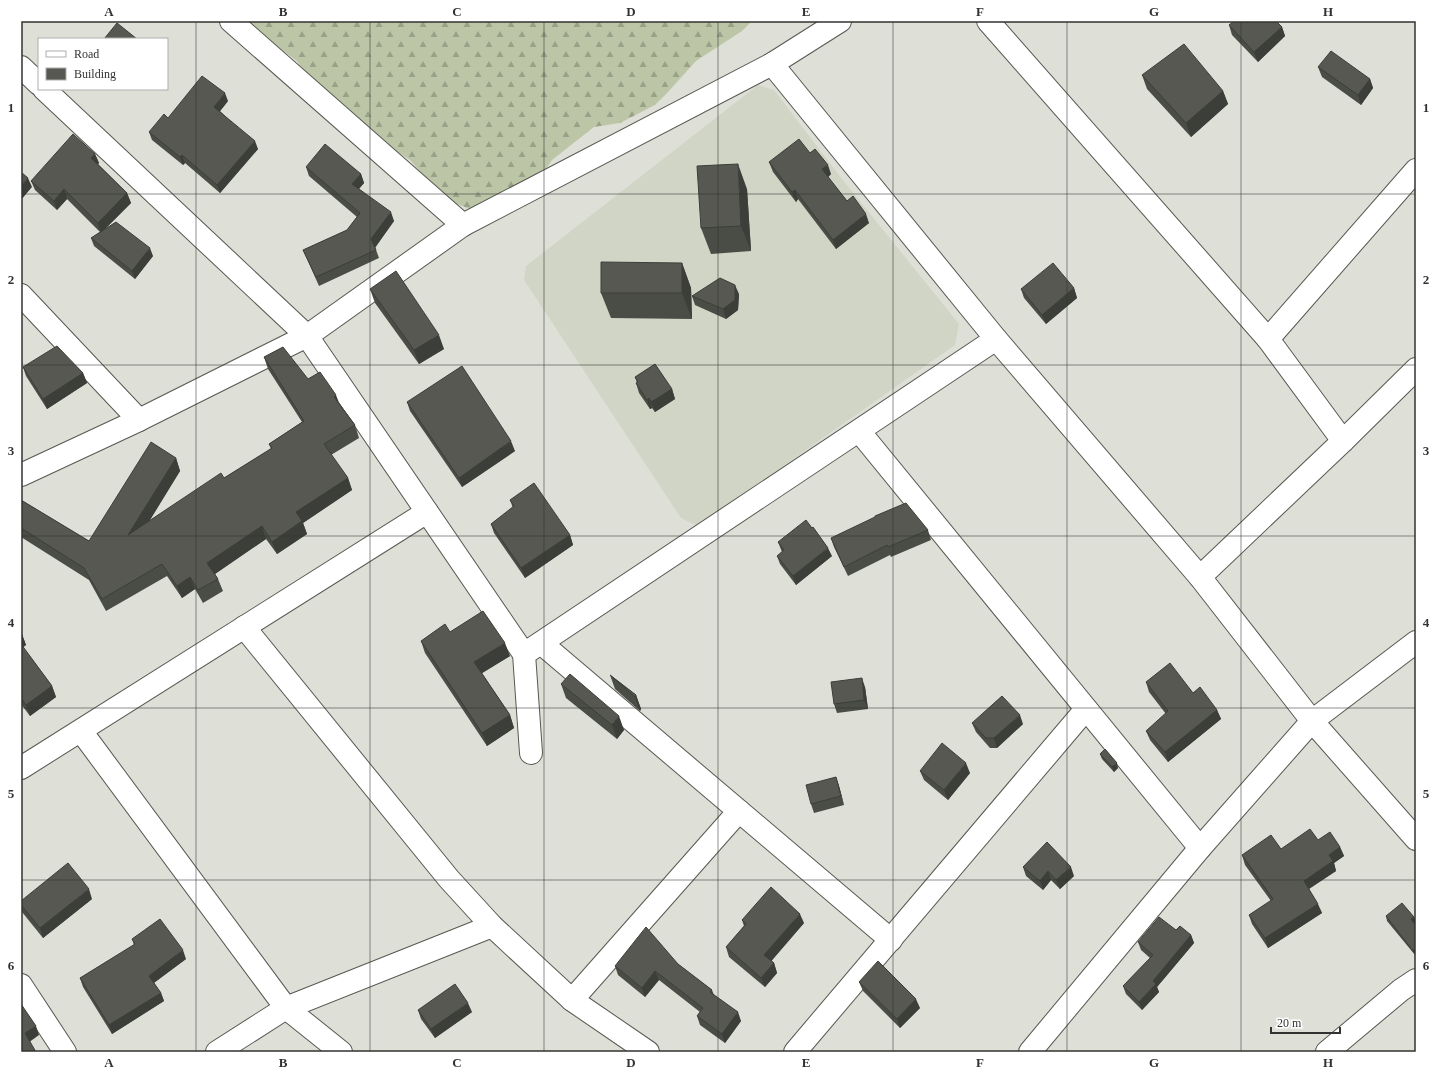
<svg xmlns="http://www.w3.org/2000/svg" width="1437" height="1073" font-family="'Times New Roman',serif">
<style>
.built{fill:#d0d5c6}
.forest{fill:url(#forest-firs)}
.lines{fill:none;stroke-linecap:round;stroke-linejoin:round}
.minor-casing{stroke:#565851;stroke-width:24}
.minor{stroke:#fff;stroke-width:22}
.wall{fill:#4a4c46}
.shaded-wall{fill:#3c3e39}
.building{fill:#565851;stroke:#3c3e39}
.grid{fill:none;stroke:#323330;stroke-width:1;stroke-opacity:0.55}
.neatline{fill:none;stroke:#323330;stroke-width:1.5}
.grid-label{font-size:13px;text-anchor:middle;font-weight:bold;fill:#323330}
</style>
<defs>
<pattern id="forest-firs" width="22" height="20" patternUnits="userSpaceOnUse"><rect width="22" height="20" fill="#bcc6a7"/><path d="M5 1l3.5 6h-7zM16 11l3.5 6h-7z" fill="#99a188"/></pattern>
</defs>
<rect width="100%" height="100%" fill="#dee0d8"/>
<!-- built -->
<path class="built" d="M758 85 774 90 842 179 959 324 955 345 698 526 681 518 524 280 526 266Z"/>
<!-- forest -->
<path class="forest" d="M245 21H752L742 31 696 61 668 92 655 105 620 123 594 127 552 160 536 183 486 213 467 208 443 198 410 160 366 131 315 89 297 61 267 39Z"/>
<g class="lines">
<defs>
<g id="minor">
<path d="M231 21 463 225"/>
<path d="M988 21 1268 339 1343 441"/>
<path d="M772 64 996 339 1200 577 1312 721 1416 839"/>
<path d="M21 67 39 84"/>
<path d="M44 89 307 336 524 654 531 753"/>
<path d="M21 295 139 420"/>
<path d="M1268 339 1416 170"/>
<path d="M859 431 1200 848"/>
<path d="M21 475 139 420 307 336 463 225 772 64 840 21"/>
<path d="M1200 577 1343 441 1416 369"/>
<path d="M244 627 449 879 492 926 572 1000 648 1052"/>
<path d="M541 643 891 940"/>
<path d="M524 654 996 339"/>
<path d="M81 731 286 1008 341 1052"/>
<path d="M21 768 427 512"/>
<path d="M21 985 65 1052"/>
<path d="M572 1000 739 811"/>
<path d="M217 1052 286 1008 492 926"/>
<path d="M795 1052 1086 709"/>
<path d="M1030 1052 1200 848 1312 721 1416 642"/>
<path d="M1327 1052 1401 990 1416 980"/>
</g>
</defs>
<!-- minor casing -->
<use href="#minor" class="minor-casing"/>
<!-- minor -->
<use href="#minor" class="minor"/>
</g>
<!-- wall -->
<g class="wall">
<path d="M1229 25 1282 27 1285 36 1258 62 1232 35Z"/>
<path d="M1318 67 1370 79 1373 88 1361 105 1322 77Z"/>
<path d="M1142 75 1223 91 1228 104 1191 137 1147 89Z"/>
<path d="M228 101 220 111 258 149 220 193 185 163 183 165 152 140 149 132 168 118Z"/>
<path d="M810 153 831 174 828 177 847 201 869 223 836 249 798 199 796 202 773 172 769 162Z"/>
<path d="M95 154 99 163 98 164 127 193 131 203 104 230 153 256 135 279 94 246 91 238 100 232 67 199 57 210 35 190 31 181Z"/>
<path d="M306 167 361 174 364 183 359 189 394 221 375 247 379 258 319 286 303 250 347 230 357 217 309 176Z"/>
<path d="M747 189 751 251 711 254 701 228Z"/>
<path d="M682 263 691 288 692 319 611 318 601 293Z"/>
<path d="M1074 288 1077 298 1046 324 1024 298 1021 289Z"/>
<path d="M370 289 444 349 419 364 375 303Z"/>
<path d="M739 294 738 310 726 319 695 305 692 296Z"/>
<path d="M264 357 308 379 340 404 355 425 359 438 331 455 348 478 352 490 303 523 307 534 277 554 266 539 215 574 218 579 223 591 203 603 195 589 182 598 167 576 106 611 89 580 21 537V500L89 541 176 458 180 471 149 521 224 478 271 449 269 444 302 422 268 369Z"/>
<path d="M23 367 83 373 87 383 47 409 26 376Z"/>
<path d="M635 377 672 389 675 399 655 412 652 408 650 409 639 393 636 383H637Z"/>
<path d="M407 402 515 451 462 487 410 411Z"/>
<path d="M510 500 570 535 573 545 525 578 494 533 491 524 513 508Z"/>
<path d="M928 530 931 540 891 557 890 555 848 576 834 547 831 538Z"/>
<path d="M778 542 832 556 796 585 780 564 777 556 782 552Z"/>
<path d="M21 632 26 645 23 647 52 686 56 697 30 716 21 704Z"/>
<path d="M450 632 510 656 482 673 510 715 514 728 487 746 425 653 421 641Z"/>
<path d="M610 675 636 695 641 709 640 711 615 689Z"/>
<path d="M1146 682 1193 693 1217 710 1221 719 1168 762 1150 740 1146 731 1166 714 1149 692Z"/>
<path d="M561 684 624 730 617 739 566 698Z"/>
<path d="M865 687 868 709 837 713 834 704Z"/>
<path d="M972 723 1023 724 997 748H990L976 732Z"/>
<path d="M1100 754 1118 768 1114 772 1102 759Z"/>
<path d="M920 771 970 773 948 800 924 780Z"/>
<path d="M836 777 839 786 844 805 814 813 811 804Z"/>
<path d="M1318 840 1340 847 1344 856 1334 863 1336 871 1309 889 1322 913 1268 948 1252 924 1249 915 1271 901 1245 865 1242 855 1281 849Z"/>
<path d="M1023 867 1074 876 1060 889 1051 880 1043 890 1026 876Z"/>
<path d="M92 899 43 938 22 912 21 909V901Z"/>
<path d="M1386 916 1414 917 1416 922 1414 923 1416 926V954L1415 955 1387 921Z"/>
<path d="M742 920 804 923 771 961 774 963 777 973 765 987 729 957 726 947 744 926Z"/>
<path d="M1176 930 1191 935 1194 943 1157 987 1159 992 1142 1010 1126 994 1123 986 1150 958 1141 950 1138 942Z"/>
<path d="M132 939 186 959 154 983 161 993 164 1001 112 1034 83 987 80 978 134 945Z"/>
<path d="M678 964 712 990 714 995 741 1021 725 1043 700 1025 697 1016 700 1012 659 980 645 997 618 975 615 966Z"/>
<path d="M859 982 920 1008 900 1028 863 991Z"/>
<path d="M418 1010 472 1012 435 1038 421 1019Z"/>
</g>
<!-- shaded-wall -->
<g class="shaded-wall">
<path d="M1282 27 1285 36 1258 62 1254 52Z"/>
<path d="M1370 79 1373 88 1361 105 1358 95Z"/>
<path d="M1223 91 1228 104 1191 137 1186 123Z"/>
<path d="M225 93 228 101 217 115 214 107Z"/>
<path d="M255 141 258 149 220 193 217 185Z"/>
<path d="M95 154 99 163 95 168 91 158Z"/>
<path d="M182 155 185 163 183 165 180 157Z"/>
<path d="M738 164 747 189 751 251 741 226Z"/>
<path d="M828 165 831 174 826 179 822 169Z"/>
<path d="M361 174 364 183 355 193 352 184Z"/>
<path d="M28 178 32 187 21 200V186Z"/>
<path d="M64 189 67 199 57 210 54 201Z"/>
<path d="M795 190 798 199 796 202 792 192Z"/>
<path d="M127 193 131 203 101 233 98 223Z"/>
<path d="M391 212 394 221 375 248 371 239Z"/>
<path d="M866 214 869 223 836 249 833 240Z"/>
<path d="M150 248 153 256 135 279 132 271Z"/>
<path d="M682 263 691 288 692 319 682 293Z"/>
<path d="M735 285 739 294 738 310 726 319 723 309Z"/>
<path d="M1074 288 1077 298 1046 324 1042 315Z"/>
<path d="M439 335 444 349 419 364 414 350Z"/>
<path d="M83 373 87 383 47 409 43 399Z"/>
<path d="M672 389 675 399 655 412 651 402Z"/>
<path d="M336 395 341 408 334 397Z"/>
<path d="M649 398 652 408 650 409 647 400Z"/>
<path d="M511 441 515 451 462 487 459 478Z"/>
<path d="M176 458 180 471 133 548 128 535Z"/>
<path d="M348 478 352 490 303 523 307 534 277 554 272 542 296 512Z"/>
<path d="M262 526 266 539 212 576 207 563Z"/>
<path d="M570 535 573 545 525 578 521 568Z"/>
<path d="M828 548 832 556 796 585 793 576Z"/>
<path d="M190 577 195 589 182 598 177 586Z"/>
<path d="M22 634 26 645 21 649V635Z"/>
<path d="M505 643 510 656 479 675 474 662Z"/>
<path d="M862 678 865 687 868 709 864 700Z"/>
<path d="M52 686 56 697 30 716 26 705Z"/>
<path d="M636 695 641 709 640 711 635 697Z"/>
<path d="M1217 710 1221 719 1168 762 1165 752Z"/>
<path d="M510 715 514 728 487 746 482 733Z"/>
<path d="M1020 715 1023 724 997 748 994 738Z"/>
<path d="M619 716 624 730 617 739 612 725Z"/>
<path d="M966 763 970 773 948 800 944 790Z"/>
<path d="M1117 763 1118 768 1114 772 1112 767Z"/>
<path d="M836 777 839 786 844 805 841 796Z"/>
<path d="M1340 847 1344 856 1334 863 1336 871 1307 890 1304 881 1329 855Z"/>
<path d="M1071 867 1074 876 1060 889 1056 880Z"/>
<path d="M1048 871 1051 880 1043 890 1040 881Z"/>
<path d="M89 889 92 899 43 938 40 928Z"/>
<path d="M1318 904 1322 913 1268 948 1265 938Z"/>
<path d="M800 914 804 923 768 965 764 955Z"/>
<path d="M1414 917 1416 922 1413 924 1411 919Z"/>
<path d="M1191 935 1194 943 1157 987 1159 992 1142 1010 1139 1002 1153 981Z"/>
<path d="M1416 948V954L1415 955 1413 951Z"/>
<path d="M183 950 186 959 152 984 149 976Z"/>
<path d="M774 963 777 973 765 987 761 978Z"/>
<path d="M655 971 659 980 645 997 642 988Z"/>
<path d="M161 993 164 1001 112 1034 109 1025Z"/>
<path d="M916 999 920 1008 900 1028 897 1019Z"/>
<path d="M468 1003 472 1012 435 1038 431 1029Z"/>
<path d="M738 1012 741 1021 725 1043 722 1034Z"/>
<path d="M36 1026 39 1035 28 1043 25 1033Z"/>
</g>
<!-- building -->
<g class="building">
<path d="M1234 21H1276L1282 27 1254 52 1229 25Z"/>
<path d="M117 23 137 39H104Z"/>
<path d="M1184 44 1223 91 1186 123 1142 75Z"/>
<path d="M1331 51 1370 79 1358 95 1318 67Z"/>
<path d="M202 76 225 93 214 107 255 141 217 185 182 155 180 157 149 132 164 114 168 118Z"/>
<path d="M73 134 95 154 91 158 127 193 98 223 64 189 54 201 31 181Z"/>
<path d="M799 139 810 153 815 149 828 165 822 169 847 201 853 196 866 214 833 240 795 190 792 192 769 162Z"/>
<path d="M325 144 361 174 352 184 391 212 371 239 376 250 316 277 303 250 347 230 360 213 306 167Z"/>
<path d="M738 164 741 226 701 228 697 166Z"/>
<path d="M21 172 28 178 21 186Z"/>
<path d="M116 222 150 248 132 271 91 238Z"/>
<path d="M601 262 682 263V293H601Z"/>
<path d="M1053 263 1074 288 1042 315 1021 289Z"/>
<path d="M396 271 439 335 414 350 370 289Z"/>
<path d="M720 278 735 285V300L723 309 692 296Z"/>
<path d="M57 346 83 373 43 399 23 367Z"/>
<path d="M283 347 308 379 320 372 336 395 334 397 355 425 324 444 348 478 296 512 302 521 272 542 262 526 207 563 218 579 198 590 190 577 177 586 162 564 102 599 84 568 21 528V500L89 541 151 442 176 458 128 535 221 473 224 478 272 448 269 444 304 421 264 357Z"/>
<path d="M655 364 672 389 651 402 649 398 647 400 636 383 638 382 635 377Z"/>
<path d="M462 366 511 441 459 478 407 402Z"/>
<path d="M534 483 570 535 521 568 491 524 514 506 510 500Z"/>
<path d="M906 503 928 530 888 547 887 545 844 567 831 538 875 517V516Z"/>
<path d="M806 520 812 528 813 527 828 548 793 576 777 556 784 550 778 542Z"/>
<path d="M483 611 505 643 474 662 510 715 482 733 421 641 445 624 450 632Z"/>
<path d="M21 644 52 686 26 705 21 698Z"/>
<path d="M1170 663 1193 693 1200 687 1217 710 1165 752 1146 731 1168 711 1146 682Z"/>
<path d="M570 674 619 716 612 725 561 684Z"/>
<path d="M610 675 636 695 635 697Z"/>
<path d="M862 678 864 700 834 704 831 682Z"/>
<path d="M1002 696 1020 715 994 738H986L972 723Z"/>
<path d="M942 743 966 763 944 790 920 771Z"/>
<path d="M1105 749 1117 763 1112 767 1100 754Z"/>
<path d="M836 777 841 796 811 804 806 785Z"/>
<path d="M1310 829 1318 840 1330 832 1340 847 1329 855 1333 861 1304 881 1318 904 1265 938 1249 915 1273 899 1242 855 1271 835 1281 849Z"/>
<path d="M1047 842 1071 867 1056 880 1048 871 1040 881 1023 867Z"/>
<path d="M68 863 89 889 40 928 21 905V901Z"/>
<path d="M771 887 800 914 764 955 774 963 761 978 726 947 746 924 742 920Z"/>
<path d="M1402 903 1414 917 1411 919 1416 926V948L1413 951 1386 916Z"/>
<path d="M1159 917 1176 930 1180 926 1191 935 1153 981 1156 984 1139 1002 1123 986 1153 955 1138 942Z"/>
<path d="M160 919 183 950 149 976 161 993 109 1025 80 978 135 944 132 939Z"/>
<path d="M646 927 678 964 712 990 710 992 738 1012 722 1034 697 1016 703 1008 655 971 642 988 615 966Z"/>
<path d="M878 961 916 999 897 1019 859 982Z"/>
<path d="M455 984 468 1003 431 1029 418 1010Z"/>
<path d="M21 1004 36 1026 25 1033 36 1052H21Z"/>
</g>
<!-- grid -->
<path class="grid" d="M196 21V1052M370 21V1052M544 21V1052M718 21V1052M893 21V1052M1067 21V1052M1241 21V1052M21 194H1416M21 365H1416M21 536H1416M21 708H1416M21 880H1416"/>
<!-- border -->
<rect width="1437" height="1073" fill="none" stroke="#ffffff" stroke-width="44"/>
<!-- legend -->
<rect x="38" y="38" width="130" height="52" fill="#ffffff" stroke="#adadac"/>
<rect x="46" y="51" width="20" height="6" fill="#ffffff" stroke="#adadac"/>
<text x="74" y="58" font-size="12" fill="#323330">Road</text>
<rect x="46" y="68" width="20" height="12" fill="#565851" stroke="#adadac"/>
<text x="74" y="78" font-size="12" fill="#323330">Building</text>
<!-- scale -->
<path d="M1271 1027v6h69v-6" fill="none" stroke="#323330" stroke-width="2"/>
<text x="1277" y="1027" font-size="12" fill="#323330" stroke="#ffffff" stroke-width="3" paint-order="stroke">20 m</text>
<rect x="22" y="22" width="1393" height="1029" class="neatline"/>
<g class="grid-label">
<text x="109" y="16">A</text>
<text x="283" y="16">B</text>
<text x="457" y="16">C</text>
<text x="631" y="16">D</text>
<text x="806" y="16">E</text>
<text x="980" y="16">F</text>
<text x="1154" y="16">G</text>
<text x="1328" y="16">H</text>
<text x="11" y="112">1</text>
<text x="1426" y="112">1</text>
<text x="11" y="284">2</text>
<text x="1426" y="284">2</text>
<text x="11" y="455">3</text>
<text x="1426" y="455">3</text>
<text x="11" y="627">4</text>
<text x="1426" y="627">4</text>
<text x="11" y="798">5</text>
<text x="1426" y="798">5</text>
<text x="11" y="970">6</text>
<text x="1426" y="970">6</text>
<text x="109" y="1067">A</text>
<text x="283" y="1067">B</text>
<text x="457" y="1067">C</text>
<text x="631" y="1067">D</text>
<text x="806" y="1067">E</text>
<text x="980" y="1067">F</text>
<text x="1154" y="1067">G</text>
<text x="1328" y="1067">H</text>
</g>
</svg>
